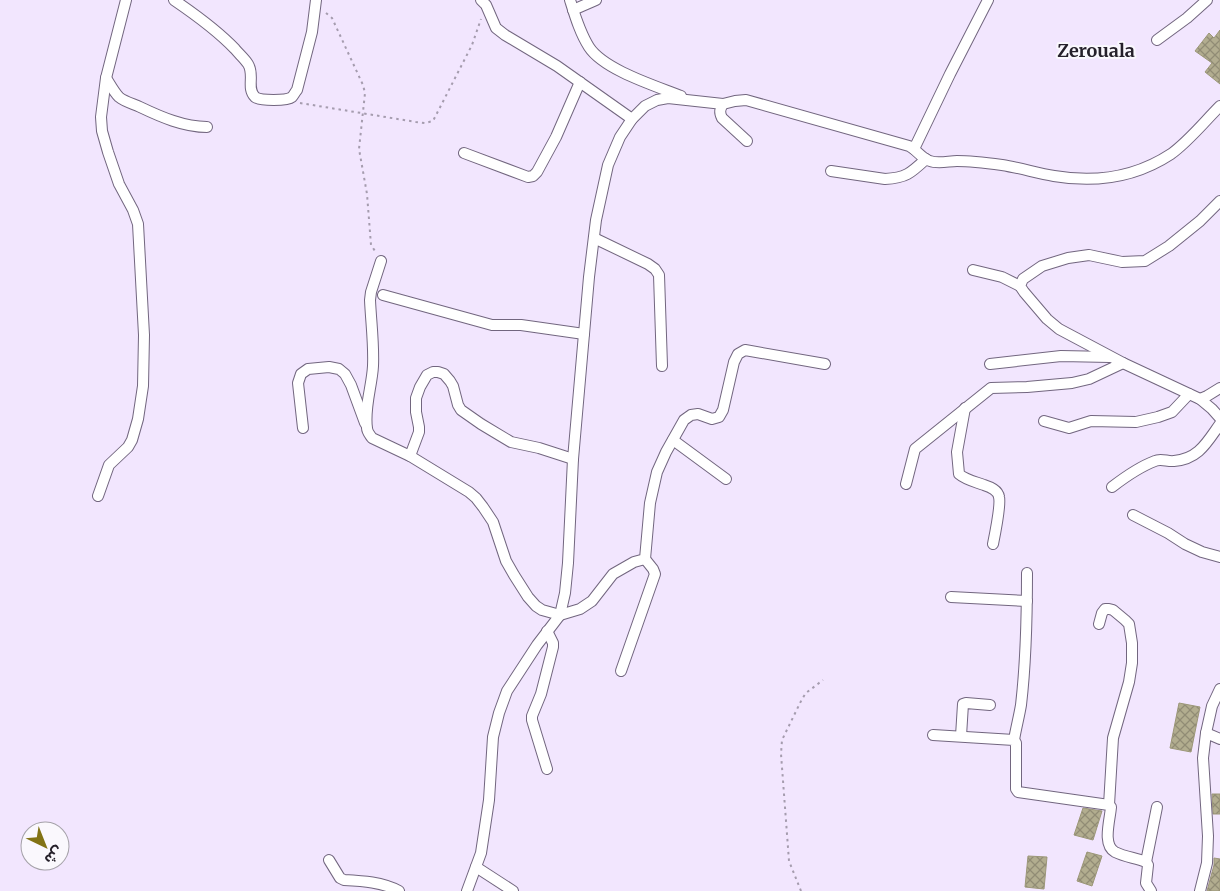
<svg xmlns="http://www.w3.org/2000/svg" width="1220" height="891" font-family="Merriweather,'Noto Sans Arabic',serif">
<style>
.building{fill:url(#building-cross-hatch);stroke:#9c9779}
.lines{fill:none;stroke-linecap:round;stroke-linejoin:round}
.minor-casing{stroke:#72667f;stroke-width:12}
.path{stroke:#a59cae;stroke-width:2;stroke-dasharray:2.5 4;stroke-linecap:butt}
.minor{stroke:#fff;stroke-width:10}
.labels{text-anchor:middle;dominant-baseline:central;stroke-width:4;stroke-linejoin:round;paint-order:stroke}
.quarter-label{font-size:18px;font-weight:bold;fill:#26212b;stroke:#faf8fd}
</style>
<defs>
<pattern id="building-cross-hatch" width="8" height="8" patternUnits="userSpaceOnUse" patternTransform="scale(1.25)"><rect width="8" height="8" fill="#b2ad8f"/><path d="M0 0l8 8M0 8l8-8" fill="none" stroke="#918c75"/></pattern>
</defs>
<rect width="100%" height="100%" fill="#f2e6fe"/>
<!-- building -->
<g class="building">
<path d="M1220 30V84L1205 72 1212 63 1195 51 1209 33 1214 38Z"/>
<path d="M1179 703 1200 707 1191 752 1170 748Z"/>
<path d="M1212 794H1220V814H1213Z"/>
<path d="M1083 808 1102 811 1093 840 1074 835Z"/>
<path d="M1087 852 1102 856 1092 886 1077 881Z"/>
<path d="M1028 856 1047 857 1044 889 1025 887Z"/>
<path d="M1214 858 1220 859V891H1207L1214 865Z"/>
</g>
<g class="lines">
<defs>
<g id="minor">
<path d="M174 0C196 15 217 30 235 49 239 54 244 58 248 64 255 75 246 88 255 97 260 101 287 101 292 97 294 95 295 92 297 90L312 32 316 0"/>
<path d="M481 0 486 5 496 28 505 35 557 66 632 119"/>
<path d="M570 0C575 16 580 33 589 47 604 70 656 86 681 96"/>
<path d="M573 10 596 0"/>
<path d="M1157 40 1187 18 1207 0"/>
<path d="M106 78C110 84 114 92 119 97 125 102 134 104 140 107 161 117 184 127 207 127"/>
<path d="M723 104C720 109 719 112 722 118L747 141"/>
<path d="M914 149 950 74 988 0"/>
<path d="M464 153 528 177 533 176 537 172 556 137 580 82"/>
<path d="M831 171 885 179C906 178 911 173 926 159"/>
<path d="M1220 201 1200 221 1169 246 1145 261 1122 262 1089 255 1068 258 1042 266 1023 279 1020 286 1024 292 1047 319 1059 329 1123 363 1200 399 1212 409 1220 418"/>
<path d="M594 238 648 264 655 269 659 275 662 366"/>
<path d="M381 261 371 292 370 300C371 322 374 344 373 366 372 386 364 408 367 428 367 432 370 435 372 438L410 456 469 492 476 498 483 507 493 522 506 561 514 575 528 597 536 606 542 610 560 615 580 609 592 601 613 574 634 562 645 559 650 503 657 472 666 452 684 420 691 415 698 414 712 419 719 417 723 410 734 362 738 354 745 350 825 364"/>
<path d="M973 270 1002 277 1020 286"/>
<path d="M383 295 492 325H521L584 334"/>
<path d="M990 364 1061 356 1110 357"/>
<path d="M1200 399 1207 396 1220 388"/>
<path d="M965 408 957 452 959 474C966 480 976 482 984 485 990 487 998 490 999 497 1001 505 995 534 993 544"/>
<path d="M1044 421 1069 428 1091 421 1136 422 1158 417 1172 412 1189 394"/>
<path d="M303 428 298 383 301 374 308 369 329 367 339 369 345 374 351 385 365 423"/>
<path d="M673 440 726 479"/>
<path d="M410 456 419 432V427L416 412V398L420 387 427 375 433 372H438L444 374 450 381 453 386 458 405 461 410 481 424 511 442 539 448 573 459"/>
<path d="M906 484 915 449 991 388 1027 387 1072 383 1089 379 1123 363"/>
<path d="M1112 487C1125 477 1139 467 1155 461 1161 458 1168 462 1174 461 1199 459 1207 442 1220 424"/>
<path d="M98 496 109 465 128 447 132 440 138 419 143 386 144 335 138 224 133 210 119 184 108 152 102 131 101 117 106 78 126 0"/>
<path d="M1133 515 1168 533 1185 544 1202 552 1220 557"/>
<path d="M951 597 1027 601"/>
<path d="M1099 624 1102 613 1105 609H1109L1113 610 1125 620 1129 624 1132 643V663L1129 682 1113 738 1109 805"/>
<path d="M621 671 655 574 653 569 645 559"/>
<path d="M1206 733 1220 739"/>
<path d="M933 735 1014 740 1016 743V789L1018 792 1109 805 1111 807C1110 820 1102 845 1115 852 1125 857 1136 858 1146 862L1148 865 1146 883 1151 891"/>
<path d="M961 736 963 704 966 703 990 705"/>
<path d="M1014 740C1016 728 1019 717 1021 705 1026 662 1027 617 1027 573"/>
<path d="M547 769 532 720V716L541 694 553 647V643L547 631"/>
<path d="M329 860 340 878 344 880C363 881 382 882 399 891"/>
<path d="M1146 862 1157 807"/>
<path d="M476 867 513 891"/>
<path d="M467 891 481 853 489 800 493 737 499 713 507 691 537 645 560 615 565 593 568 563 573 459 589 277 596 220 608 165 620 137 632 119 645 106 657 100 668 98 723 104 735 101 746 100 909 146C917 150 922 159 930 161 938 164 949 161 957 161 972 161 987 163 1002 165 1020 168 1037 173 1054 176 1095 183 1136 177 1171 154 1189 141 1204 122 1220 106"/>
<path d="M1200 891 1207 863 1208 836 1203 758 1206 733 1212 706 1220 689"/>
</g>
</defs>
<!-- minor casing -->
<use href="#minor" class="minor-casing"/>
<!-- path -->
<g class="path">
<path d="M326 13 332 18 363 85 365 93 359 149 367 194 371 245 375 251"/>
<path d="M300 103 416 122 425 123 433 121 472 45 481 19"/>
<path d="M801 891 789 861 781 754 782 740 802 699 806 693 823 680"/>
</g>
<!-- minor -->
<use href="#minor" class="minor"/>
</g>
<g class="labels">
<!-- quarter labels -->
<g class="quarter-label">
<text x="1096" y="50">Zerouala</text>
</g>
</g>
<!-- north arrow -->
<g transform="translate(45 846) rotate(137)"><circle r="24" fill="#faf8fd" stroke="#a5a2a9"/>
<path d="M0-4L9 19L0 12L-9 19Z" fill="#827315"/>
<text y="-8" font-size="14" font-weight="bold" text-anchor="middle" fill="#26212b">ش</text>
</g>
</svg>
